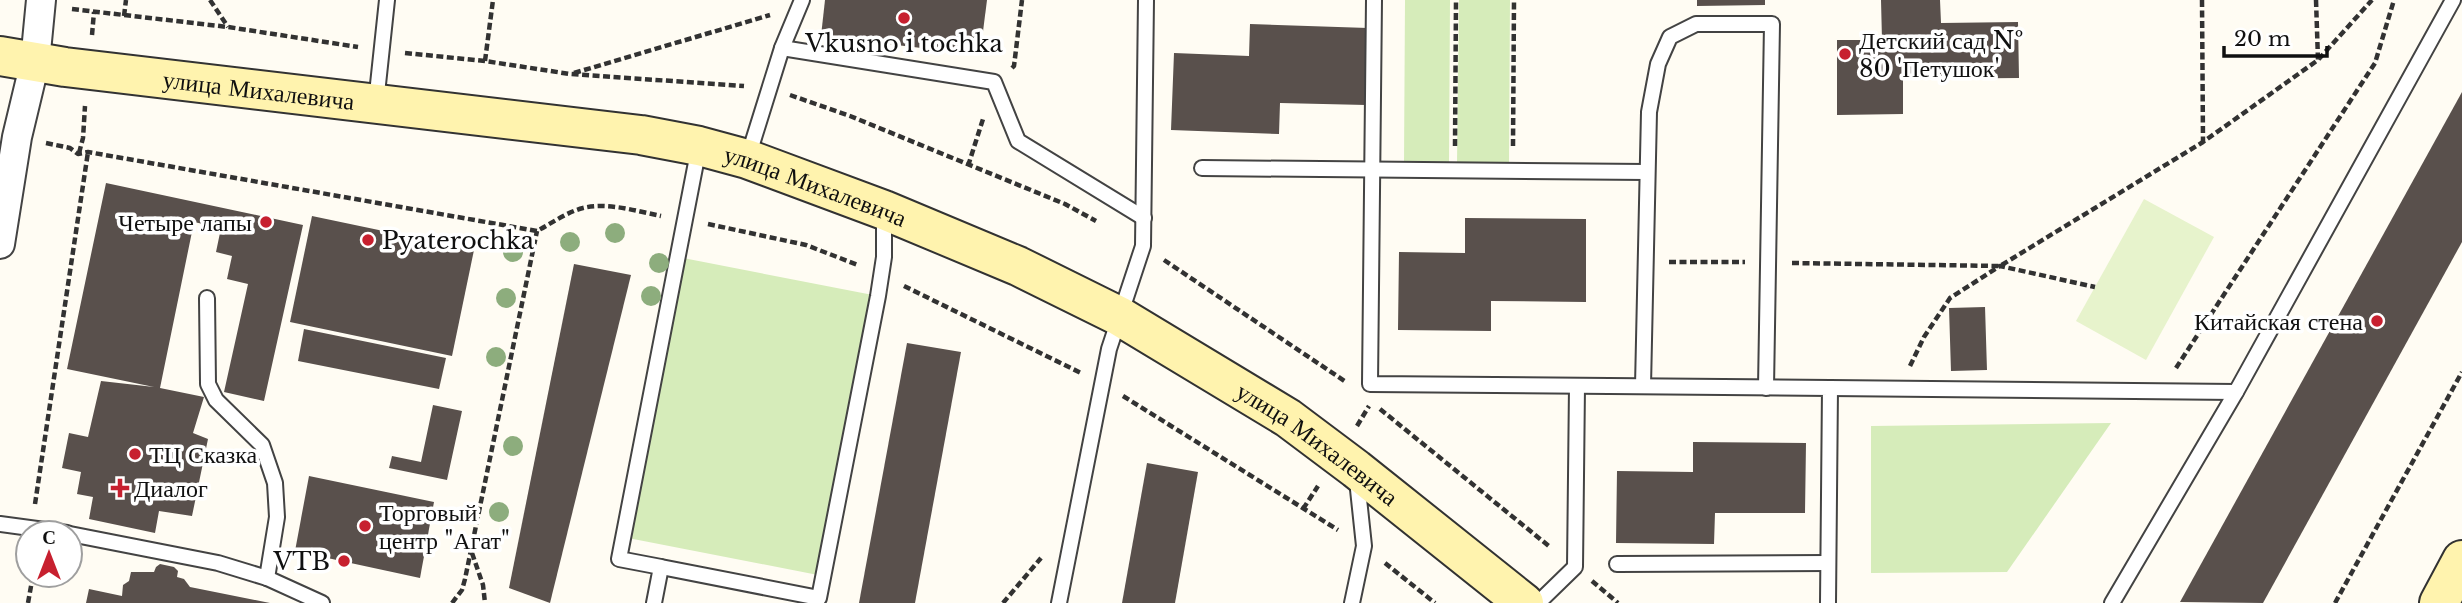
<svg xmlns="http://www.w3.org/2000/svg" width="2462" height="603" font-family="'Libre Baskerville',serif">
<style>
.green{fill:#d6ecba}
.pitch{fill:#e7f3cc}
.building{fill:#59504c}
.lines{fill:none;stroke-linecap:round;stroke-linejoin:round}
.lane-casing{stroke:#434343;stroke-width:18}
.street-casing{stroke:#434343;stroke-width:32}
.secondary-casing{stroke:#323232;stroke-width:42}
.path{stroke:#323232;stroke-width:4.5;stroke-dasharray:7 3.5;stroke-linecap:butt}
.lane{stroke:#fff;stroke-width:14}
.street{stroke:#fff;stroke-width:28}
.secondary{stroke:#fff3ae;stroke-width:38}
.tree{fill:#8dad7d}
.poi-dot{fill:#c7202f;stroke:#fff;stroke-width:2.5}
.labels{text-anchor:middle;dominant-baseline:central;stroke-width:7;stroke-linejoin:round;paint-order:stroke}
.poi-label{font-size:24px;fill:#101010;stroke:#fff;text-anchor:start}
.street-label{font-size:24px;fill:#101010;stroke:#fff}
</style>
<rect width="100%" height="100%" fill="#fffcf3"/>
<!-- green -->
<g class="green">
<path d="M1405 0H1450L1449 162H1404Z"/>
<path d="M1459 0H1510L1509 164 1457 163Z"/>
<path d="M678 257 878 296 823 576 623 537Z"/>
<path d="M2111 423 2007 572 1871 573V426Z"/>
</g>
<!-- pitch -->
<path class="pitch" d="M2144 199 2214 237 2146 360 2076 321Z"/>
<!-- building -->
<g class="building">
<path d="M825 0H987L980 55 821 36Z"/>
<path d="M1697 0H1765V5L1697 6Z"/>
<path d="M1881 0H1940L1941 23 2018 22 2019 78 1903 79V114L1837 115V40H1882Z"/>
<path d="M1250 24 1368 28 1366 105 1280 103 1279 134 1171 130 1174 53 1249 56Z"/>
<path d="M2462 92V242L2263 603 2180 602Z"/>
<path d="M106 183 303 225 264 401 224 392 248 284 227 279 232 256 216 252 221 228 194 222 160 388 204 397 193 433 208 439 192 516 159 511 155 533 89 519 93 497 77 494 81 472 62 468 69 433 88 437 101 381 154 387 67 369Z"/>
<path d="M312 216 474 250 452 356 290 322Z"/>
<path d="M1465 218 1586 219V302L1491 301V331L1398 330 1399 252 1465 253Z"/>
<path d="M574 264 631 275 550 603 509 588Z"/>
<path d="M1985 307 1987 370 1951 371 1949 308Z"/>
<path d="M304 329 446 358 439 389 298 361Z"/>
<path d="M907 343 961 352 915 603H859Z"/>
<path d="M433 405 462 411 447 480 389 468 392 456 421 462Z"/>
<path d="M1693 442 1806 443 1805 513H1715L1714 544 1616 543 1617 471 1693 472Z"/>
<path d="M1147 463 1198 472 1175 603H1122Z"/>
<path d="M309 476 434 502 420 578 295 551Z"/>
<path d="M160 564 174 567 178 571 177 577 184 579 190 587 270 603H86L89 589 122 596 123 585 129 581 131 572H154L156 567Z"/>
</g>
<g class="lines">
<defs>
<g id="lane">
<path d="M1374 0 1370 384 1830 388 1828 603"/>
<path d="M782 48 994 82 1018 141 1144 218"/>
<path d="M376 103 387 0"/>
<path d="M748 157 782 48 802 0"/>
<path d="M1202 168 1647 172"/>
<path d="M207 298 208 384 216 400 262 445 275 483 277 517 267 578"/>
<path d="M1643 386 1649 112 1658 64 1670 37 1696 24H1772L1766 388"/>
<path d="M1830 388 2236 392"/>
<path d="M0 524 67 533"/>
<path d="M70 534 218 563 267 578 322 603"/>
<path d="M1617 564 1828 563"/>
<path d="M661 567 819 598 878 296 884 257V212"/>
<path d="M654 603 661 567 619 559 699 147"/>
<path d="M1059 603 1109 349 1143 246 1146 0"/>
<path d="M1352 603 1364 546 1357 480"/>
<path d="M1538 603 1575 567 1577 386"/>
<path d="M2112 603 2236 392 2453 0"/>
</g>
<path id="street" d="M0 244 17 137 35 62 41 0"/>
<g id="secondary">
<path id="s1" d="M0 56 65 67 641 135 699 146 747 159 884 210 1018 266 1119 316 1288 418 1356 469 1524 603"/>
<path d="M2439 603 2462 560"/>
</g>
</defs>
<!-- lane casing -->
<use href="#lane" class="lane-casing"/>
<!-- street casing -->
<use href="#street" class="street-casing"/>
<!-- secondary casing -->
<use href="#secondary" class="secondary-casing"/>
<!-- path -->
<g class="path">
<path d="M210 0 228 27"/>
<path d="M2202 0 2203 142"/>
<path d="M2316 0 2318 60"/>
<path d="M72 9 228 27 358 47"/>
<path d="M124 16 126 0"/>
<path d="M92 35 94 12"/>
<path d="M405 53 485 61 570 74 744 86"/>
<path d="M485 61 493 0"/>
<path d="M1012 68 1014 66 1022 0"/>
<path d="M574 73 770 15"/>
<path d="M790 95 850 116 1065 204 1096 221"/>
<path d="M46 143 70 148 78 154 88 152 537 231C552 223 567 212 583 208 607 202 637 211 661 216"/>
<path d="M1455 146 1456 0"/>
<path d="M1513 146 1514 0"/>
<path d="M79 153 83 138 85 106"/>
<path d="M968 166 983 119"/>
<path d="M708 224 806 245 858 265"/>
<path d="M1164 260 1346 382"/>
<path d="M1669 262H1745"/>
<path d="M1792 263 2000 266 2203 142 2318 60 2372 0"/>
<path d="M904 286 1081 373"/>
<path d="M1910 366 1924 337 1950 298 2000 266 2095 287"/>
<path d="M2176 368 2375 63 2394 0"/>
<path d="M1123 396 1338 530"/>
<path d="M1380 409 1550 547"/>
<path d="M1357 426 1369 406"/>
<path d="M35 504 88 152"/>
<path d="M1303 509 1318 486"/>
<path d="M472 553 483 585 485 603"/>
<path d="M1385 563 1435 603"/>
<path d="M1592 581 1618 603"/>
<path d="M28 603 33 575"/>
<path d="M452 603 462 590 465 579 537 231"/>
<path d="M1003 603 1041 558"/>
<path d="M2335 603 2462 372"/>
</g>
<!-- lane -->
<use href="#lane" class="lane"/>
<!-- street -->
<use href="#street" class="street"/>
<!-- secondary -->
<use href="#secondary" class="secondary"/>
</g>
<!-- trees -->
<g class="tree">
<circle cx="615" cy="233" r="10"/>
<circle cx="570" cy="242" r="10"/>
<circle cx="513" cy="252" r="10"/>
<circle cx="659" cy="263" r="10"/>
<circle cx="651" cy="296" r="10"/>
<circle cx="506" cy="298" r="10"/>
<circle cx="496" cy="357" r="10"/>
<circle cx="513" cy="446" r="10"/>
<circle cx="499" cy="512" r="10"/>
</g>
<!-- markers -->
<g class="poi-dot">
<circle cx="904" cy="18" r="7"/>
<circle cx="1845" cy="54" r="7"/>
<circle cx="266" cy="222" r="7"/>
<circle cx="368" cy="240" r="7"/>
<circle cx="2377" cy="321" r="7"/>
<circle cx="135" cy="454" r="7"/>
<path d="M116.5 477.5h7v7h7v7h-7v7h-7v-7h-7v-7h7z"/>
<circle cx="365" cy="526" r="7"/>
<circle cx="344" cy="561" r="7"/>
</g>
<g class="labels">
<!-- poi labels -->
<g class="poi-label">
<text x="1859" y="40">Детский сад №<tspan x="1859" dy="28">80 'Петушок'</tspan></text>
<text x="904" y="43" text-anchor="middle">Vkusno i tochka</text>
<text x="252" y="222" text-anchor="end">Четыре лапы</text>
<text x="382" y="240">Pyaterochka</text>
<text x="2363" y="321" text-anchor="end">Китайская стена</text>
<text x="149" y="454">ТЦ Сказка</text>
<text x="134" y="488">Диалог</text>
<text x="379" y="512">Торговый<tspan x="379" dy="28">центр "Агат"</tspan></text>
<text x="330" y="561" text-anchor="end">VTB</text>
</g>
<!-- street labels -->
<g class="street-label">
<text stroke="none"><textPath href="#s1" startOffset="261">улица Михалевича</textPath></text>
<text stroke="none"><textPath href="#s1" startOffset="828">улица Михалевича</textPath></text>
<text stroke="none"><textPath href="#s1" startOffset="1395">улица Михалевича</textPath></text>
</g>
</g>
<!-- north arrow -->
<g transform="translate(49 554)"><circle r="33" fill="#ffffff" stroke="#9f9f9f" stroke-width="2"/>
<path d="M0-5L12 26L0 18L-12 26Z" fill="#c7202f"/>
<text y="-10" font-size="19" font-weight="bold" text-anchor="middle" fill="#101010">С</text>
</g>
<!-- scale -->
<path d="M2224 46v10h103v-10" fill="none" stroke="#101010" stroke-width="3.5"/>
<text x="2234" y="46" font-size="21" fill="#101010" stroke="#ffffff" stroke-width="5" paint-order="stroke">20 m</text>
</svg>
